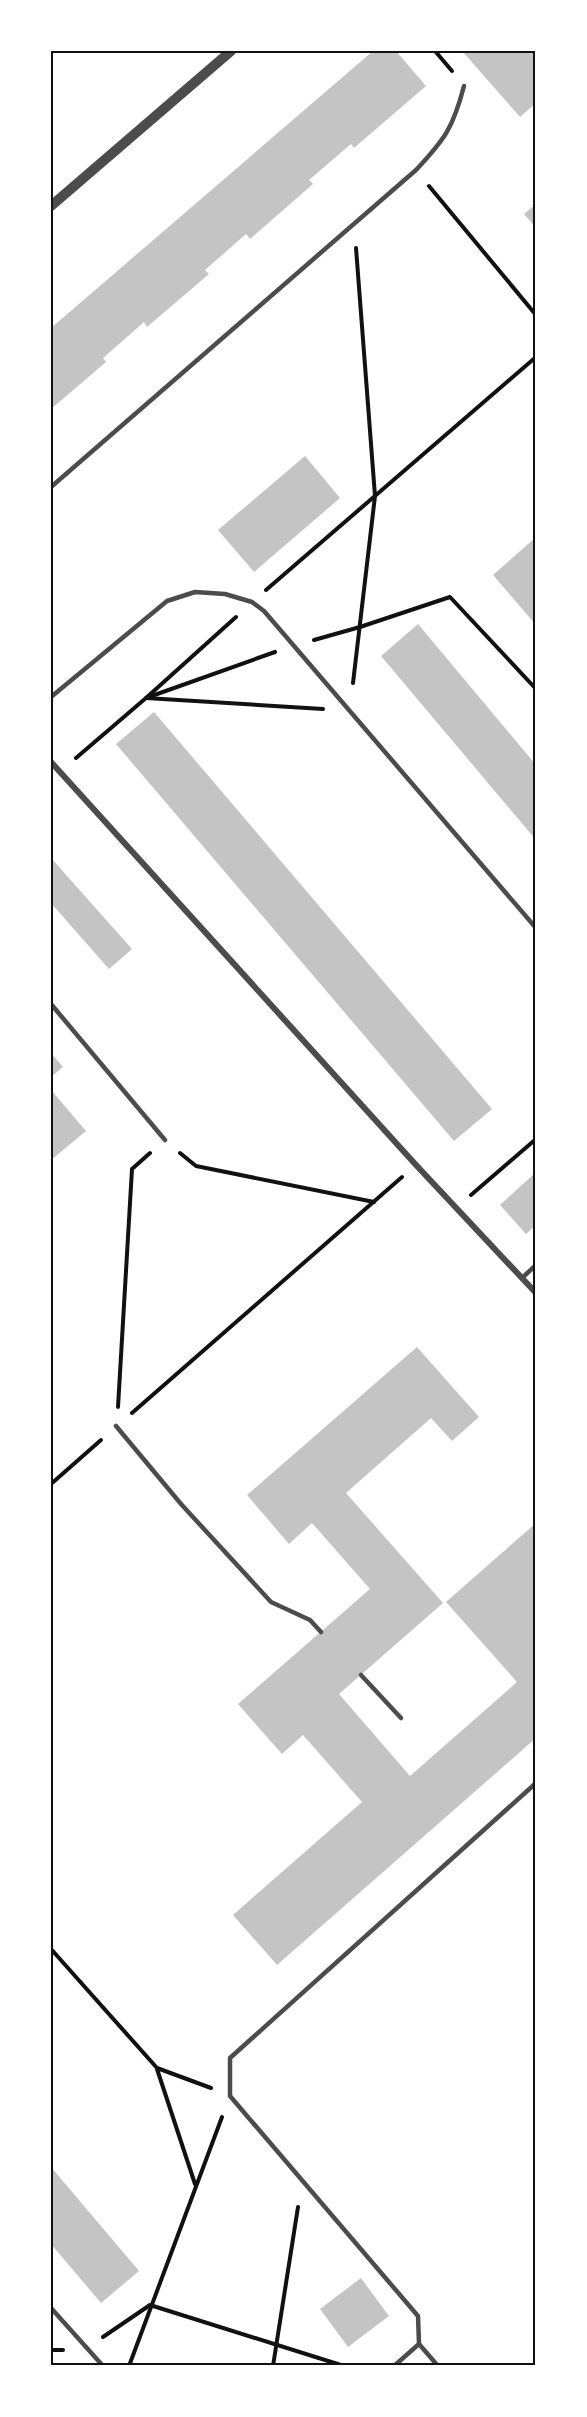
<svg xmlns="http://www.w3.org/2000/svg" width="587" height="2417" font-family="'Work Sans',sans-serif">
<style>
.building{fill:#c4c4c4}
.lines{fill:none;stroke-linecap:round;stroke-linejoin:round}
.path{stroke:#111;stroke-width:4}
.service{stroke:#4c4c4c;stroke-width:4.5}
.minor{stroke:#4c4c4c;stroke-width:6}
.tertiary{stroke:#4c4c4c;stroke-width:10}
.neatline{fill:none;stroke:#111;stroke-width:2}
</style>
<rect width="100%" height="100%" fill="#fff"/>
<!-- building -->
<g class="building">
<path d="M373 51H396L426 86 354 148 351 144 309 180 313 184 250 239 246 234 205 270 209 274 147 327 144 322 103 358 106 362 51 409V328Z"/>
<path d="M462 51H536V103L520 117Z"/>
<path d="M536 204V228L524 214Z"/>
<path d="M305 456 340 498 254 572 218 530Z"/>
<path d="M536 537V625L493 575Z"/>
<path d="M418 624 536 765V840L381 656Z"/>
<path d="M154 712 492 1109 454 1141 116 744Z"/>
<path d="M51 858 132 949 109 969 51 903Z"/>
<path d="M51 1053 63 1067 51 1077Z"/>
<path d="M51 1090 86 1131 51 1160Z"/>
<path d="M536 1172V1225L526 1234 500 1205Z"/>
<path d="M417 1347 479 1417 452 1441 431 1418 346 1493 443 1603 339 1694 410 1776 517 1682 446 1602 536 1523V1738L277 1965 233 1915 362 1802 303 1735 282 1754 238 1704 370 1589 312 1523 289 1544 247 1495Z"/>
<path d="M51 2167 139 2271 101 2303 51 2244Z"/>
<path d="M361 2278 389 2316 348 2347 320 2309Z"/>
</g>
<g class="lines">
<!-- path -->
<g class="path">
<path d="M435 51 452 71"/>
<path d="M429 186 536 315"/>
<path d="M266 590 536 357"/>
<path d="M236 617 146 698 323 709"/>
<path d="M314 640 360 627 450 597 536 689"/>
<path d="M353 683 375 496 356 248"/>
<path d="M76 758 146 698 275 652"/>
<path d="M180 1153 196 1166 374 1202"/>
<path d="M471 1195 536 1139"/>
<path d="M118 1407 132 1169 150 1153"/>
<path d="M132 1413 402 1177"/>
<path d="M51 1484 101 1440"/>
<path d="M51 1949 157 2068 211 2088"/>
<path d="M157 2069 195 2184"/>
<path d="M103 2337 150 2305 344 2366"/>
<path d="M51 2350H63"/>
<path d="M129 2366 222 2117"/>
<path d="M273 2366 298 2207"/>
</g>
<!-- service -->
<g class="service">
<path d="M51 487 416 170C445 139 453 128 464 86"/>
<path d="M51 697 167 601 195 592 225 594 252 602 264 611 536 928"/>
<path d="M51 1004 165 1140"/>
<path d="M522 1278 536 1265"/>
<path d="M116 1426 181 1504 271 1602 310 1620 321 1632"/>
<path d="M361 1675 401 1718"/>
<path d="M51 2308 103 2366"/>
<path d="M394 2366 419 2344"/>
<path d="M438 2366 419 2344 418 2316 230 2096V2058L536 1783"/>
</g>
<!-- minor -->
<path class="minor" d="M51 762 416 1165 536 1293"/>
<!-- tertiary -->
<path class="tertiary" d="M51 206 231 51"/>
</g>
<!-- border -->
<rect width="587" height="2417" fill="none" stroke="#ffffff" stroke-width="105"/>
<rect x="52" y="52" width="482" height="2312" class="neatline"/>
</svg>
